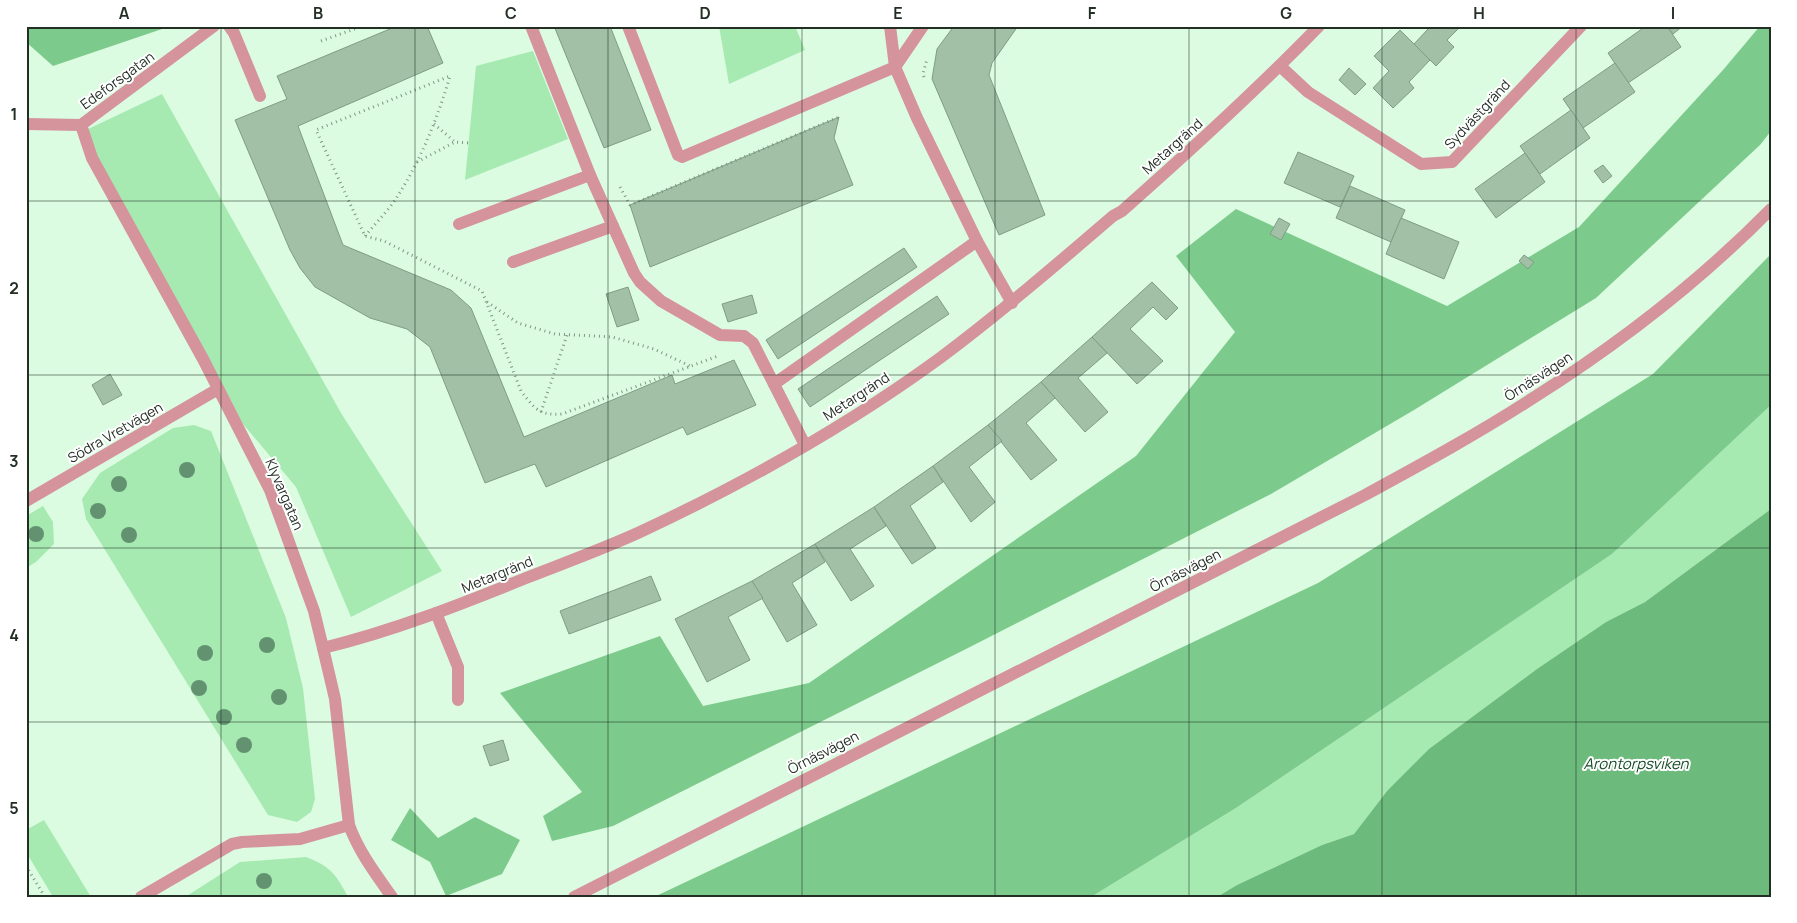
<svg xmlns="http://www.w3.org/2000/svg" width="1797" height="923" font-family="Manrope,sans-serif">
<style>
.green{fill:#a6eab2}
.forest{fill:#7dcb8c}
.water{fill:#6cba7c}
.building{fill:#a1c0a5;stroke:#7f9d84}
.lines{fill:none;stroke-linecap:round;stroke-linejoin:round}
.path{stroke:#809683;stroke-width:3;stroke-dasharray:1 4;stroke-linecap:butt}
.minor{stroke:#d5939c;stroke-width:12}
.tree{fill:#639271}
.grid{fill:none;stroke:#232f25;stroke-width:1;stroke-opacity:0.55}
.labels{text-anchor:middle;dominant-baseline:central;stroke-width:4;stroke-linejoin:round;paint-order:stroke}
.street-label{font-size:14px;fill:#232f25;stroke:#fff}
.water-label{font-size:15px;font-style:italic;fill:#144c24;stroke:#fff}
.neatline{fill:none;stroke:#232f25;stroke-width:2}
.grid-label{font-size:16px;text-anchor:middle;font-weight:bold;fill:#232f25}
</style>
<rect width="100%" height="100%" fill="#dcfce1"/>
<!-- green -->
<g class="green">
<path d="M719 26H795L805 50 729 84Z"/>
<path d="M533 51 568 139 465 180 476 66Z"/>
<path d="M162 94 341 413 442 571 351 617 296 487 217 393 90 143 86 130Z"/>
<path d="M1771 405V509L1645 602 1606 622 1537 669 1387 791 1354 834 1322 845 1237 885 1217 897H1091L1236 808 1612 554Z"/>
<path d="M194 425 211 431 286 618 303 688 315 799 311 812 297 822 268 815 86 519 82 499 100 473 173 428Z"/>
<path d="M43 506 53 522 54 544 36 562 26 568V516Z"/>
<path d="M44 820 91 897H53L26 852V830Z"/>
<path d="M306 857C331 867 335 873 348 897H185L240 862Z"/>
</g>
<!-- forest -->
<g class="forest">
<path d="M26 26H164L162 29 53 66 26 42Z"/>
<path d="M1760 26H1771V131L1760 145 1596 298 1414 410 1271 494 966 649 613 826 552 841 543 816 582 792 500 693 660 636 703 706 809 683 1136 456 1235 332 1176 256 1236 209 1447 306 1579 227 1723 70Z"/>
<path d="M1771 254V405L1612 554 1236 808 1091 897H654L1318 583 1653 374Z"/>
<path d="M410 808 438 838 475 817 520 840 502 874 446 896 430 862 391 840Z"/>
</g>
<!-- water -->
<path class="water" d="M1771 509V897H1217L1237 885 1322 845 1354 834 1387 791 1429 749 1537 669 1606 622 1645 602Z"/>
<!-- building -->
<g class="building">
<path d="M397 26H427L443 63 298 126 343 245 451 290 471 308 524 437 672 375 675 384 734 360 756 405 687 435 683 427 546 487 535 464 485 483 430 347 407 329 370 318 315 287 300 268 290 250 235 120 287 99 277 76Z"/>
<path d="M554 26H610L651 130 604 148Z"/>
<path d="M954 26H1018L992 63 989 75 1045 215 999 235 932 79 937 49Z"/>
<path d="M1425 26H1461L1447 40 1454 47 1436 66 1414 44 1428 29Z"/>
<path d="M1646 26H1667L1681 47 1628 83 1608 53Z"/>
<path d="M1667 26H1683L1673 34Z"/>
<path d="M1400 30 1430 60 1409 82 1414 88 1393 108 1373 88 1389 71 1374 56Z"/>
<path d="M1615 63 1635 92 1583 128 1563 99Z"/>
<path d="M1349 68 1366 84 1355 95 1339 80Z"/>
<path d="M1571 110 1590 138 1540 174 1520 146Z"/>
<path d="M839 117 834 138 853 185 650 267 630 205Z"/>
<path d="M1298 152 1354 176 1340 207 1284 183Z"/>
<path d="M1525 153 1545 182 1496 218 1475 189Z"/>
<path d="M1603 165 1612 176 1603 183 1594 171Z"/>
<path d="M1350 186 1405 210 1391 242 1336 218Z"/>
<path d="M1279 218 1290 224 1281 240 1270 234Z"/>
<path d="M1401 218 1459 242 1444 279 1386 254Z"/>
<path d="M904 248 917 267 778 359 766 340Z"/>
<path d="M1524 255 1534 262 1528 269 1519 261Z"/>
<path d="M1152 282 1178 308 1166 320 1153 307 1130 329 1163 361 1137 384 1092 337Z"/>
<path d="M628 287 639 320 617 327 606 294Z"/>
<path d="M752 295 757 313 728 322 722 304Z"/>
<path d="M937 296 949 314 810 407 798 389Z"/>
<path d="M1092 337 1107 353 1078 378 1108 412 1085 432 1041 382Z"/>
<path d="M110 374 122 395 103 405 92 385Z"/>
<path d="M1041 382 1055 398 1026 423 1057 460 1031 480 988 425Z"/>
<path d="M988 425 1002 441 969 467 995 502 971 522 933 466Z"/>
<path d="M933 466 943 482 910 506 936 548 912 564 874 507Z"/>
<path d="M874 507 886 526 850 549 874 586 851 601 815 544Z"/>
<path d="M815 544 825 562 792 583 817 625 787 642 752 581Z"/>
<path d="M651 576 661 600 569 634 560 611Z"/>
<path d="M752 581 763 598 728 617 750 660 707 682 675 619Z"/>
<path d="M503 740 509 760 490 766 483 746Z"/>
</g>
<g class="lines">
<!-- path -->
<g class="path">
<path d="M321 41 363 26"/>
<path d="M924 77 923 74 927 59"/>
<path d="M434 124 455 142"/>
<path d="M417 162 455 142 469 143"/>
<path d="M620 187 630 205 839 117"/>
<path d="M365 236C374 225 384 215 393 203 419 165 437 120 450 76L316 130 365 236 384 241 482 291 521 391C534 408 539 416 562 414L718 356"/>
<path d="M487 302 518 323 555 334 612 337 654 349 690 366"/>
<path d="M541 412 567 335"/>
<path d="M26 866 45 897"/>
</g>
<!-- minor -->
<g class="minor">
<path d="M229 26 234 33 260 96"/>
<path d="M531 26 590 175 634 273 640 282 661 301 720 335 744 336 753 343 805 445"/>
<path d="M628 26 678 155 682 157 895 67 890 26"/>
<path d="M923 26 895 67 917 118 977 241 1012 303"/>
<path d="M1280 66 1308 92 1421 164 1452 162 1581 26"/>
<path d="M26 124 81 125 214 26"/>
<path d="M81 125 92 158 203 359 270 490 314 611 323 648 335 699 349 825C359 852 375 873 392 897"/>
<path d="M459 224 590 175"/>
<path d="M513 262 613 226"/>
<path d="M774 384 977 241"/>
<path d="M26 501 218 389"/>
<path d="M436 613 458 667V700"/>
<path d="M323 648C393 631 459 605 526 578 564 563 603 549 640 532 745 483 847 426 940 358 1000 313 1056 265 1113 216L1122 211C1190 151 1256 91 1319 26"/>
<path d="M141 897 232 844 242 842 300 839 349 825"/>
<path d="M574 897 1365 495C1422 464 1479 433 1533 398 1617 345 1701 280 1771 209"/>
</g>
</g>
<!-- trees -->
<g class="tree">
<circle cx="187" cy="470" r="8"/>
<circle cx="119" cy="484" r="8"/>
<circle cx="98" cy="511" r="8"/>
<circle cx="36" cy="534" r="8"/>
<circle cx="129" cy="535" r="8"/>
<circle cx="267" cy="645" r="8"/>
<circle cx="205" cy="653" r="8"/>
<circle cx="199" cy="688" r="8"/>
<circle cx="279" cy="697" r="8"/>
<circle cx="224" cy="717" r="8"/>
<circle cx="244" cy="745" r="8"/>
<circle cx="264" cy="881" r="8"/>
</g>
<!-- grid -->
<path class="grid" d="M221 26V897M415 26V897M608 26V897M802 26V897M995 26V897M1189 26V897M1382 26V897M1576 26V897M26 201H1771M26 375H1771M26 548H1771M26 722H1771"/>
<g class="labels">
<!-- street labels -->
<g class="street-label">
<text transform="translate(117 80) rotate(-36)">Edeforsgatan</text>
<text transform="translate(1477 114) rotate(-47)">Sydvästgränd</text>
<text transform="translate(1172 146) rotate(-42)">Metargränd</text>
<text transform="translate(1538 376) rotate(-33)">Örnäsvägen</text>
<text transform="translate(856 396) rotate(-33)">Metargränd</text>
<text transform="translate(115 432) rotate(-30)">Södra Vretvägen</text>
<text transform="translate(285 494) rotate(67)">Klyvargatan</text>
<text transform="translate(1185 570) rotate(-27)">Örnäsvägen</text>
<text transform="translate(497 574) rotate(-22)">Metargränd</text>
<text transform="translate(823 752) rotate(-27)">Örnäsvägen</text>
</g>
<!-- water labels -->
<g class="water-label">
<text x="1636" y="763">Arontorpsviken</text>
</g>
</g>
<!-- border -->
<rect width="1797" height="923" fill="none" stroke="#ffffff" stroke-width="55"/>
<rect x="28" y="28" width="1742" height="868" class="neatline"/>
<g class="grid-label">
<text x="124" y="19">A</text>
<text x="318" y="19">B</text>
<text x="511" y="19">C</text>
<text x="705" y="19">D</text>
<text x="898" y="19">E</text>
<text x="1092" y="19">F</text>
<text x="1286" y="19">G</text>
<text x="1479" y="19">H</text>
<text x="1673" y="19">I</text>
<text x="14" y="120">1</text>
<text x="14" y="294">2</text>
<text x="14" y="467">3</text>
<text x="14" y="641">4</text>
<text x="14" y="814">5</text>
</g>
</svg>
